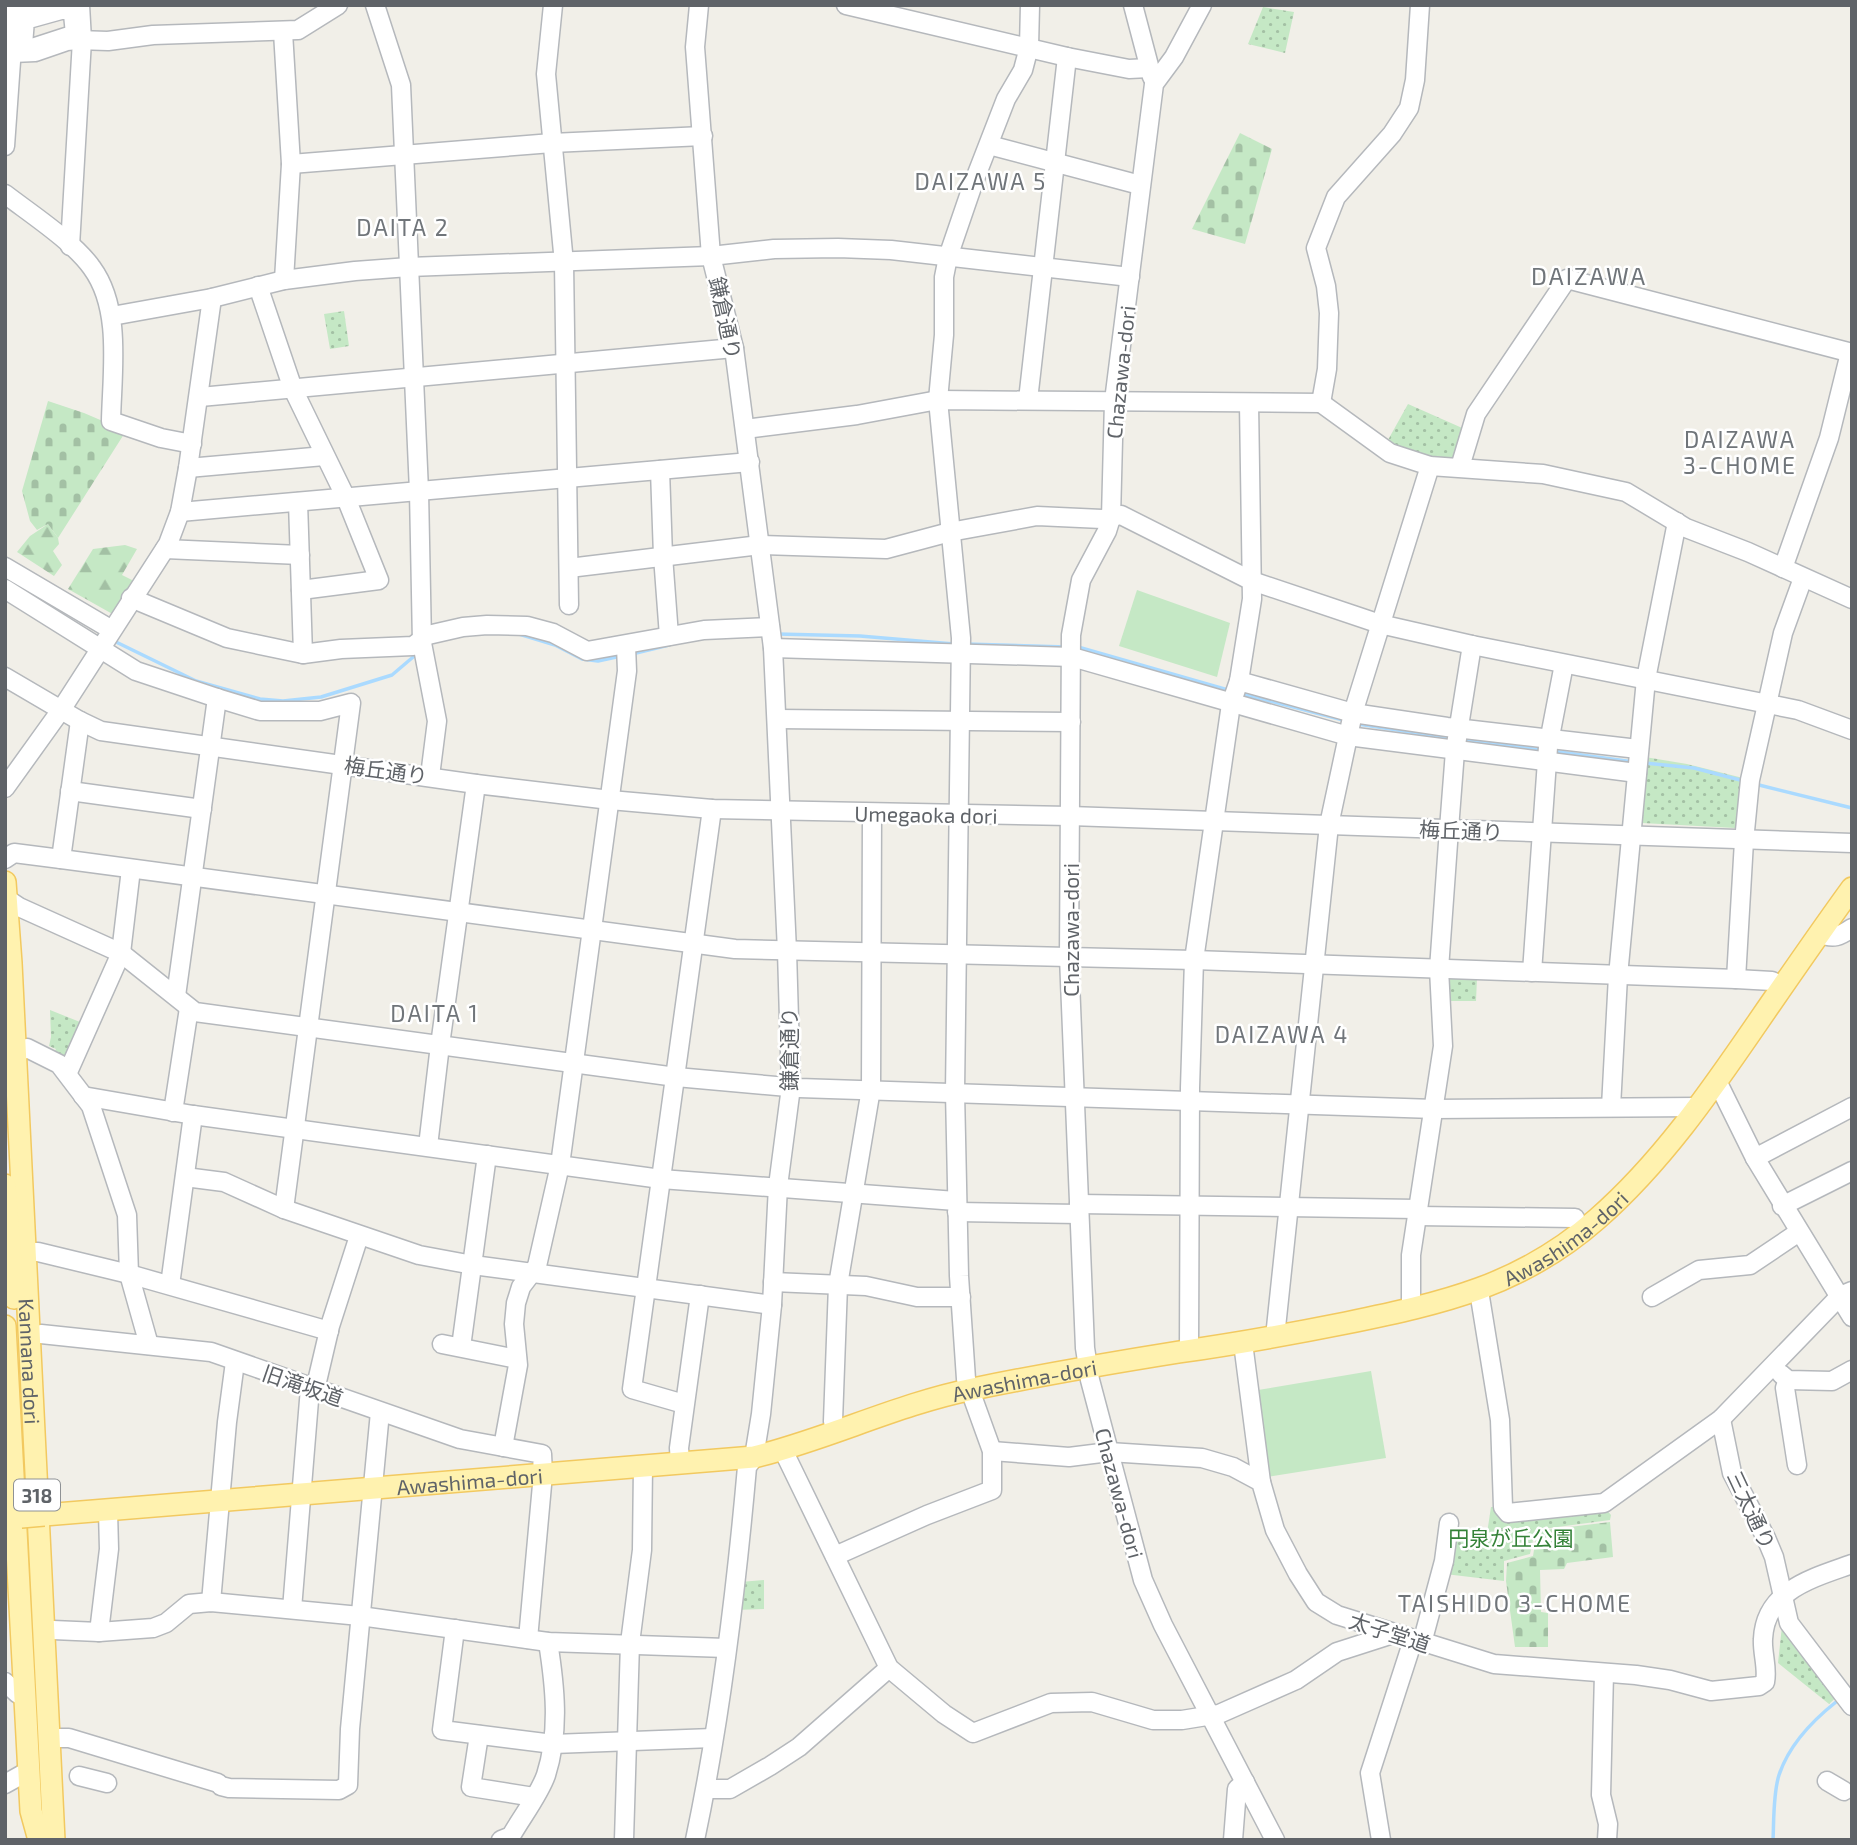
<svg xmlns="http://www.w3.org/2000/svg" width="1857" height="1845" font-family="'Exo 2','Noto Sans JP',sans-serif">
<style>
.green{fill:#c5e8c5}
.forest{fill:url(#forest-firs)}
.cemetery{fill:url(#cemetery-stones)}
.park{fill:url(#park-dots)}
.lines{fill:none;stroke-linecap:round;stroke-linejoin:round}
.stream{stroke:#aadaff;stroke-width:3.5}
.minor-casing{stroke:#b5b8bc;stroke-width:21}
.major-casing{stroke:#f2c960;stroke-width:24}
.minor{stroke:#fff;stroke-width:18}
.major{stroke:#fff2af;stroke-width:21}
.major-bridge-casing{stroke:#f2c960;stroke-width:24;stroke-linecap:butt}
.major-bridge{stroke:#fff2af;stroke-width:21}
.labels{text-anchor:middle;dominant-baseline:central;stroke-width:5;stroke-linejoin:round;paint-order:stroke}
.shield{fill:#fff;stroke:#8f9295;stroke-width:2}
.shield-label{font-size:19px;font-weight:bold;fill:#5f6368}
.street-label{font-size:21px;fill:#5f6368;stroke:#fff}
.park-label{font-size:21px;fill:#348238;stroke:#fff}
.neighbourhood-label{font-size:23px;letter-spacing:2px;fill:#70757a;stroke:#fff}
.quarter-label{font-size:24px;letter-spacing:2px;fill:#70757a;stroke:#fff}
</style>
<defs>
<pattern id="forest-firs" width="22" height="20" patternUnits="userSpaceOnUse" patternTransform="scale(1.75)"><rect width="22" height="20" fill="#c5e8c5"/><path d="M5 1l3.5 6h-7zM16 11l3.5 6h-7z" fill="#a3c0a4"/></pattern>
<pattern id="cemetery-stones" width="16" height="16" patternUnits="userSpaceOnUse" patternTransform="scale(1.75)"><rect width="16" height="16" fill="#c5e8c5"/><path d="M2 7V4a2 2 0 0 1 4 0v3zM10 15v-3a2 2 0 0 1 4 0v3z" fill="#a3c0a4"/></pattern>
<pattern id="park-dots" width="8" height="8" patternUnits="userSpaceOnUse" patternTransform="scale(1.75)"><rect width="8" height="8" fill="#c5e8c5"/><path d="M2 2h.1M6 6h.1" fill="none" stroke="#a3c0a4" stroke-width="1.8" stroke-linecap="round"/></pattern>
</defs>
<rect width="100%" height="100%" fill="#f1efe8"/>
<!-- green -->
<g class="green">
<path d="M1137 590 1230 623 1217 677 1119 646Z"/>
<path d="M1371 1371 1386 1458 1267 1477 1258 1390Z"/>
</g>
<!-- forest -->
<g class="forest">
<path d="M48 524 58 538 59 544 53 551 62 565 54 576 17 552 30 536Z"/>
<path d="M125 545 137 549 122 575 138 583 116 616 68 589 93 549Z"/>
</g>
<!-- cemetery -->
<g class="cemetery">
<path d="M1240 133 1272 149 1245 244 1192 229Z"/>
<path d="M48 401 84 413 126 431 58 538 48 524 37 530 30 521 22 491Z"/>
<path d="M1610 1522 1613 1557 1567 1563 1564 1569 1540 1570 1541 1612 1548 1613V1647H1515L1506 1581 1507 1563 1533 1556 1537 1531Z"/>
</g>
<!-- park -->
<g class="park">
<path d="M1263 7 1294 12 1285 53 1248 44Z"/>
<path d="M344 311 349 346 330 349 324 314Z"/>
<path d="M1408 404 1469 431 1458 457 1452 462C1429 460 1408 452 1388 440Z"/>
<path d="M1645 757 1687 764 1743 778 1740 825 1735 828 1642 823 1637 819Z"/>
<path d="M1450 972 1477 978 1476 1001H1443L1442 980Z"/>
<path d="M50 1010 85 1024 68 1060 53 1054 56 1049 49 1046 51 1037Z"/>
<path d="M1603 1506 1611 1515 1610 1520 1535 1530 1530 1554 1504 1561V1581L1445 1574 1452 1538 1486 1540 1491 1507Z"/>
<path d="M764 1580V1609L735 1610 740 1582Z"/>
<path d="M1782 1626 1840 1694 1829 1704 1778 1663Z"/>
</g>
<g class="lines">
<!-- stream -->
<g class="stream">
<path d="M519 634 555 645 582 659 598 661 621 656"/>
<path d="M777 634 860 636 954 644"/>
<path d="M112 640 196 681 260 699 283 701 321 697 392 675 419 652"/>
<path d="M966 644 1066 647"/>
<path d="M1078 647 1228 690"/>
<path d="M632 654 669 645"/>
<path d="M1239 693 1347 721"/>
<path d="M1358 724 1450 738"/>
<path d="M1461 740 1541 750"/>
<path d="M1552 751 1634 762"/>
<path d="M1645 763 1694 768 1744 781"/>
<path d="M1755 784 1852 808"/>
<path d="M1773 1840C1774 1820 1773 1794 1779 1775 1789 1745 1812 1721 1836 1702"/>
</g>
<defs>
<g id="minor">
<path d="M375 5 401 85 419 491 422 643 437 721 430 776"/>
<path d="M553 5 546 74 564 263 569 605"/>
<path d="M846 5 1067 57 1129 69 1149 68"/>
<path d="M1133 5 1152 77"/>
<path d="M1202 5 1174 57 1154 84 1114 401 1111 518 1107 531 1081 580 1071 635 1069 957 1085 1348 1090 1380 1143 1580 1163 1625 1275 1840"/>
<path d="M29 6 31 5"/>
<path d="M61 10H70L73 14 75 34 32 48 23 45 25 20Z"/>
<path d="M283 32 291 164 284 280"/>
<path d="M13 53 35 52 67 41 77 40 108 41 153 35 298 30 338 5"/>
<path d="M989 145 1140 185"/>
<path d="M5 146 15 5"/>
<path d="M291 164 552 143 703 136"/>
<path d="M5 194C31 214 74 242 92 268 122 309 112 372 111 421L161 438 192 444"/>
<path d="M70 246 82 40 80 5"/>
<path d="M258 286 293 389 346 498 379 580 301 590"/>
<path d="M112 316 212 298 284 280 355 271 409 267 711 256 774 249 838 248 891 250 1130 277"/>
<path d="M200 397 734 348"/>
<path d="M1028 400 1067 57"/>
<path d="M1321 403 1390 453 1430 466 1543 474 1626 492 1686 528 1748 552 1852 599"/>
<path d="M745 429 857 415 938 400 1321 403 1327 369 1329 313 1326 286 1316 248 1336 197 1392 134 1409 108 1415 80 1420 5"/>
<path d="M1460 467 1476 414 1567 279 1852 353"/>
<path d="M188 468 324 456"/>
<path d="M660 470 663 556 669 636"/>
<path d="M298 502 303 654"/>
<path d="M180 512 750 462"/>
<path d="M165 549 300 555"/>
<path d="M5 567 112 630"/>
<path d="M569 568 760 545 886 549 950 532 1037 516 1102 519 1121 515 1252 581 1380 624 1472 645 1798 710 1852 730"/>
<path d="M1783 568 1829 438 1850 353"/>
<path d="M5 589 136 671 217 698 260 711H320L351 703 284 1209"/>
<path d="M131 598 227 638 303 654 341 649 413 646 428 635 463 627 487 625 527 626 553 633 587 651 704 630 770 627"/>
<path d="M773 648 1072 657 1348 736 1637 773"/>
<path d="M5 677 80 721 101 731 476 784 610 800 712 809 1070 816 1852 843"/>
<path d="M1239 681 1353 713 1447 727 1638 749"/>
<path d="M777 719 1071 722"/>
<path d="M5 788 61 710 168 544 180 512 188 468 212 298"/>
<path d="M70 791 202 809"/>
<path d="M5 859 14 853 61 859 735 949 1194 960 1736 979 1772 981 1782 987"/>
<path d="M61 859 80 721"/>
<path d="M7 899 19 907 121 953 195 1012 676 1077 799 1088 1434 1109 1698 1107"/>
<path d="M1820 933C1833 940 1840 936 1852 928"/>
<path d="M1532 972 1548 747 1564 664"/>
<path d="M1736 979 1744 841 1750 780 1783 633 1803 578"/>
<path d="M176 996 217 698"/>
<path d="M16 1053 27 1048 59 1064 91 1106 127 1215 129 1274 149 1345"/>
<path d="M68 1072 121 953 131 869"/>
<path d="M1717 1081 1755 1158 1852 1317"/>
<path d="M83 1096 193 1115 661 1179 956 1201"/>
<path d="M1611 1107 1618 976 1646 679 1677 522"/>
<path d="M173 1112 189 1008"/>
<path d="M428 1146 440 1045 476 784"/>
<path d="M1755 1158 1852 1107"/>
<path d="M185 1177 224 1182 284 1209 419 1255 473 1265 772 1305"/>
<path d="M1079 1204 1417 1209"/>
<path d="M1782 1206 1852 1171"/>
<path d="M957 1212 1079 1214"/>
<path d="M1417 1216 1575 1218"/>
<path d="M25 1252H38L129 1274 329 1331"/>
<path d="M773 1282 866 1286 917 1297H961"/>
<path d="M170 1285 193 1115"/>
<path d="M1479 1291 1500 1420 1503 1507 1508 1513 1604 1503 1721 1419 1840 1296 1852 1291"/>
<path d="M1652 1297 1699 1270 1750 1265 1799 1232"/>
<path d="M1411 1309V1255L1443 1046 1439 969 1449 829 1455 751 1472 645"/>
<path d="M41 1334 211 1352 460 1439 542 1454 543 1474 528 1639"/>
<path d="M1275 1337 1329 825 1353 713 1430 466"/>
<path d="M1243 1343 1261 1482"/>
<path d="M442 1344 517 1359"/>
<path d="M461 1347 487 1155"/>
<path d="M1189 1351 1190 1088 1194 960 1231 704 1239 681 1252 599 1249 403"/>
<path d="M1781 1374 1788 1380 1832 1381 1852 1370"/>
<path d="M1788 1380 1785 1388 1797 1465"/>
<path d="M315 1390 330 1326 359 1236"/>
<path d="M684 1404 632 1389 712 809"/>
<path d="M1721 1419 1732 1473 1766 1538 1774 1557 1789 1623 1852 1706"/>
<path d="M835 1432 833 1421 838 1285 871 1089 872 814"/>
<path d="M503 1447 518 1365 514 1324 516 1303 521 1287 537 1266 560 1165 627 671 626 646"/>
<path d="M783 1450 889 1668 944 1714 973 1733 1051 1703 1092 1702 1153 1720H1182L1219 1714 1296 1680 1337 1652 1393 1634"/>
<path d="M992 1451 1069 1457 1109 1452 1202 1458 1233 1467 1261 1482 1275 1530 1298 1574 1316 1602 1337 1615 1494 1664 1636 1675 1670 1680 1711 1691 1759 1686 1765 1682C1768 1668 1762 1653 1763 1639 1765 1590 1813 1578 1852 1564"/>
<path d="M680 1462 679 1448 700 1295"/>
<path d="M835 1556 927 1515 992 1490V1451L966 1379 959 1276 955 1092 961 638 938 400 944 335V277L948 257 973 184 1006 99 1023 70 1029 47 1030 5"/>
<path d="M211 1602 227 1422 235 1362"/>
<path d="M292 1609 310 1388"/>
<path d="M455 1629 442 1730 553 1744 713 1738"/>
<path d="M53 1630 99 1632 153 1628 166 1623 189 1604 211 1602 360 1616 548 1642 726 1648"/>
<path d="M99 1632 109 1549 108 1511"/>
<path d="M1422 1643 1444 1561 1449 1523"/>
<path d="M1604 1673 1601 1795 1608 1824 1607 1840"/>
<path d="M5 1682 18 1694H26"/>
<path d="M479 1735 471 1787 534 1797"/>
<path d="M58 1738H69L218 1783"/>
<path d="M79 1776 107 1783"/>
<path d="M1827 1781 1844 1791"/>
<path d="M5 1784 30 1770"/>
<path d="M221 1786 229 1788 339 1790 348 1785 350 1729 380 1412"/>
<path d="M706 1789H730L770 1766 799 1747 889 1668"/>
<path d="M501 1840 511 1836C521 1818 539 1795 546 1775 560 1731 555 1686 548 1642"/>
<path d="M624 1840 630 1643 642 1550 643 1465"/>
<path d="M695 1840C721 1717 736 1592 747 1467L754 1457 761 1414 772 1305 778 1186 791 1087 787 951 773 648 734 348 711 256 695 47 699 5"/>
<path d="M1233 1840 1237 1789 1245 1782"/>
<path d="M1381 1840 1370 1773 1413 1640"/>
</g>
<g id="major">
<path id="s1" d="M5 882 11 963 54 1840"/>
<path d="M5 1185 14 1298"/>
<path d="M5 1326 31 1811 39 1840"/>
<path id="s2" d="M44 1515 754 1457C828 1439 898 1404 973 1389 1041 1375 1110 1363 1179 1352 1235 1344 1291 1334 1346 1323 1443 1303 1521 1286 1597 1219 1661 1163 1710 1092 1758 1022 1789 977 1820 932 1852 888"/>
</g>
</defs>
<!-- minor casing -->
<use href="#minor" class="minor-casing"/>
<!-- major casing -->
<use href="#major" class="major-casing"/>
<!-- minor -->
<use href="#minor" class="minor"/>
<!-- major -->
<use href="#major" class="major"/>
<defs>
<path id="major-bridge" d="M21 1517 44 1515"/>
</defs>
<!-- major-bridge casing -->
<use href="#major-bridge" class="major-bridge-casing"/>
<!-- major-bridge -->
<use href="#major-bridge" class="major-bridge"/>
</g>
<g class="labels">
<!-- shield labels -->
<rect class="shield" x="14" y="1479.5" width="46" height="31" rx="5"/>
<g class="shield-label">
<text x="37" y="1495">318</text>
</g>
<!-- street labels -->
<g class="street-label">
<text transform="translate(726 318) rotate(78)">鎌倉通り</text>
<text transform="translate(1120 372) rotate(-84)">Chazawa-dori</text>
<text transform="translate(386 770) rotate(8)">梅丘通り</text>
<text transform="translate(926 814) rotate(1)">Umegaoka dori</text>
<text transform="translate(1461 830) rotate(2)">梅丘通り</text>
<text transform="translate(1070 930) rotate(-90)">Chazawa-dori</text>
<text transform="translate(788 1049) rotate(-90)">鎌倉通り</text>
<text stroke="none"><textPath href="#s2" startOffset="1559">Awashima-dori</textPath></text>
<text stroke="none"><textPath href="#s1" startOffset="480">Kannana dori</textPath></text>
<text stroke="none"><textPath href="#s2" startOffset="994">Awashima-dori</textPath></text>
<text transform="translate(303 1385) rotate(19)">旧滝坂道</text>
<text stroke="none"><textPath href="#s2" startOffset="427">Awashima-dori</textPath></text>
<text transform="translate(1120 1493) rotate(75)">Chazawa-dori</text>
<text transform="translate(1752 1510) rotate(65)">三太通り</text>
<text transform="translate(1390 1632) rotate(18)">太子堂道</text>
</g>
<!-- park labels -->
<g class="park-label">
<text x="1511" y="1537">円泉が丘公園</text>
</g>
<!-- neighbourhood labels -->
<g class="neighbourhood-label">
<text x="981" y="181">DAIZAWA 5</text>
<text x="403" y="227">DAITA 2</text>
<text x="1740" y="439">DAIZAWA<tspan x="1740" dy="26">3-CHOME</tspan></text>
<text x="435" y="1013">DAITA 1</text>
<text x="1282" y="1034">DAIZAWA 4</text>
<text x="1515" y="1603">TAISHIDO 3-CHOME</text>
</g>
<!-- quarter labels -->
<g class="quarter-label">
<text x="1589" y="275">DAIZAWA</text>
</g>
</g>
<!-- border -->
<rect width="1857" height="1845" fill="none" stroke="#5f6368" stroke-width="14"/>
</svg>
